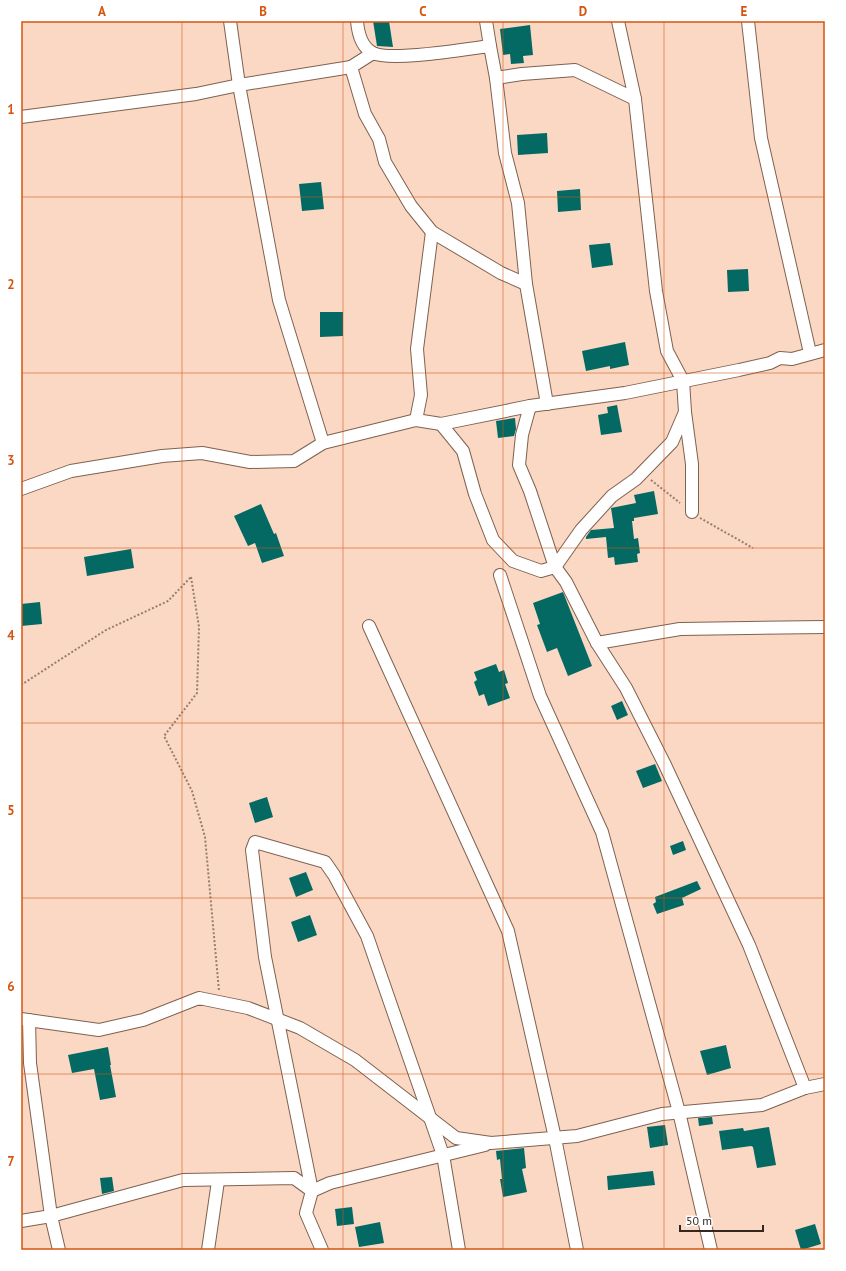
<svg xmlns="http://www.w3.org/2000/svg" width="846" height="1271" font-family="'PT Sans',sans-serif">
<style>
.building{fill:#046962}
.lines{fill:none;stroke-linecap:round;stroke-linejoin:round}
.minor-casing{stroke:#7f614f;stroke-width:14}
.path{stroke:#957d70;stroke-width:2;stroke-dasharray:2 2;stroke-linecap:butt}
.minor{stroke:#fff;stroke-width:12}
.grid{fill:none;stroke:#d6540e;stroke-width:1;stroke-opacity:0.55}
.neatline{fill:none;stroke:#d6540e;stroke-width:1.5}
.grid-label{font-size:13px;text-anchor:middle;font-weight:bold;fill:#d6540e}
</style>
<rect width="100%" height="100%" fill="#fbd8c4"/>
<!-- building -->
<g class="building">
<path d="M373 21H389L393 47 377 46Z"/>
<path d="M530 25 533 55 523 56 524 63 511 64 510 54 503 55 500 29Z"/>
<path d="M547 133 548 153 518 155 517 135Z"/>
<path d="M321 182 324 209 302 211 299 184Z"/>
<path d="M580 189 581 210 558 212 557 191Z"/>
<path d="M610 243 613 265 592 268 589 245Z"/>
<path d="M748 269 749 291 728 292 727 270Z"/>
<path d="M320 312H343V336L320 337Z"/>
<path d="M625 342 629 365 610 369V366L586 371 582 351Z"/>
<path d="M617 405 622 432 601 435 598 415 608 413 607 407Z"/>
<path d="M515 418 516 429 514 436 498 438 496 421Z"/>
<path d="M654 491 658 514 634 518V521H632L634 539 638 538 640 553 637 554 638 562 615 565 614 557 608 558 606 537 586 539V537L591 530 614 528 611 508 636 503 634 495Z"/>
<path d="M261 504 274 534 276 533 284 556 262 563 255 543 248 546 234 516Z"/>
<path d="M131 549 134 568 87 576 84 557Z"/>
<path d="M563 592 592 666 568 676 557 648 547 652 537 625 540 624 533 603Z"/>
<path d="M40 602 42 624 21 626V604Z"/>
<path d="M496 664 499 672 504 670 508 683 505 684 510 698 488 706 484 694 479 696 474 682 477 680 474 672Z"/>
<path d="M622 701 628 715 617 720 611 706Z"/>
<path d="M655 764 662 781 643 788 636 771Z"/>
<path d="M267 797 273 817 255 823 249 803Z"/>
<path d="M683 841 686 850 673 855 670 846Z"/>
<path d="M306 872 313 890 296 897 289 878Z"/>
<path d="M697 881 701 889 682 898 684 905 657 914 653 904 656 902 655 897Z"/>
<path d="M310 915 317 935 298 942 291 922Z"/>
<path d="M726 1045 731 1068 707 1075 700 1051Z"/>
<path d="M108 1047 111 1065H110L116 1097 100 1100 94 1069 72 1073 68 1055Z"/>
<path d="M712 1117 713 1124 699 1126 698 1118Z"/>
<path d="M665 1125 668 1145 650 1148 647 1127Z"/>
<path d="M769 1127 776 1165 757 1168 753 1147 751 1146 722 1150 719 1131 743 1128 744 1131Z"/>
<path d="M524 1148 526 1168 522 1169 527 1192 503 1197 500 1179H502L500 1159 497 1160 496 1151Z"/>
<path d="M653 1171 655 1185 608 1190 607 1176Z"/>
<path d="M112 1177 114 1191 102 1194 100 1178Z"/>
<path d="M352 1207 354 1224 337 1226 335 1209Z"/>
<path d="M380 1222 384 1243 359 1247 355 1227Z"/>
<path d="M815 1224 821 1244 801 1250 795 1230Z"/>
</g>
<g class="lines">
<defs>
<g id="minor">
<path d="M230 21 239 85 279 300 323 443"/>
<path d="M357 21C358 33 361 47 373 53 391 62 466 49 490 46L496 78 522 74 575 70 635 99"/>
<path d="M486 21 490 46"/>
<path d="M748 21 761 138 810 353"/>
<path d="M373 53 351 67 365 114 379 139 385 162 411 206 432 232 501 273 526 284"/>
<path d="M496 78 505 153 518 203 526 284 547 404"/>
<path d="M21 117 196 94 239 85 351 67"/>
<path d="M530 406 522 435 519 465 530 491 555 567 566 582 597 643 626 688 665 765 749 945 805 1088"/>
<path d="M685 412 692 464V512"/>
<path d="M416 420 421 395 417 349 432 232"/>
<path d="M441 424 463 451 475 494 493 540 513 561 541 571 555 567 581 530 612 496 636 479 672 442 685 412 683 381 667 351 656 291 635 99 618 21"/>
<path d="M21 489 71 471 162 456 202 453 250 462 294 461 323 443 416 420 441 424 530 406 625 393 739 370 770 363 780 358 792 359 825 350"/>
<path d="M500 575 540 696 602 832 679 1112 711 1250"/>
<path d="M369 626 508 931 555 1138 577 1250"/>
<path d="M597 643 680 629 825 627"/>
<path d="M21 1019 99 1030 143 1020 199 998 248 1008 300 1028 355 1060 456 1138 491 1143 577 1136 662 1114 762 1105 805 1088 825 1084"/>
<path d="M29 1020 30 1063 51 1216 59 1250"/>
<path d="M21 1221 51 1216 183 1180 294 1178 312 1191 265 957 252 850 255 842 325 862 334 875 367 936 443 1155 459 1250"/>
<path d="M208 1250 218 1181"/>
<path d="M322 1250 306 1213 312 1191 330 1183 485 1145"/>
</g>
</defs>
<!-- minor casing -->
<use href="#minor" class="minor-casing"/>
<!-- path -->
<g class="path">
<path d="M651 480 680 503"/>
<path d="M700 518 753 548"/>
<path d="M191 577 199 627 197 693 164 736 192 791 205 837 219 991"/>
<path d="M21 685 106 630 168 601 191 577"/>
</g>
<!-- minor -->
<use href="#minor" class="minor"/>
</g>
<!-- grid -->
<path class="grid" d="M182 21V1250M343 21V1250M503 21V1250M664 21V1250M21 197H825M21 373H825M21 548H825M21 723H825M21 898H825M21 1074H825"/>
<!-- border -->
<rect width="846" height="1271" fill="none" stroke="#ffffff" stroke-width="44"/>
<!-- scale -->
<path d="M680 1225v6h83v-6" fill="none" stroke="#34271f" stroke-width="2"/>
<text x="686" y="1225" font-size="12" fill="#34271f" stroke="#ffffff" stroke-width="3" paint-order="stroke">50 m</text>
<rect x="22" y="22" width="802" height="1227" class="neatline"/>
<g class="grid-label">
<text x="102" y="16">A</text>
<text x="263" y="16">B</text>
<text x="423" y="16">C</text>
<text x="583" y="16">D</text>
<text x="744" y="16">E</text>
<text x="11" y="114">1</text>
<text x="11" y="289">2</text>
<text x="11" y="465">3</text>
<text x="11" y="640">4</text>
<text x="11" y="815">5</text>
<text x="11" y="991">6</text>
<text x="11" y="1166">7</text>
</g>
</svg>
